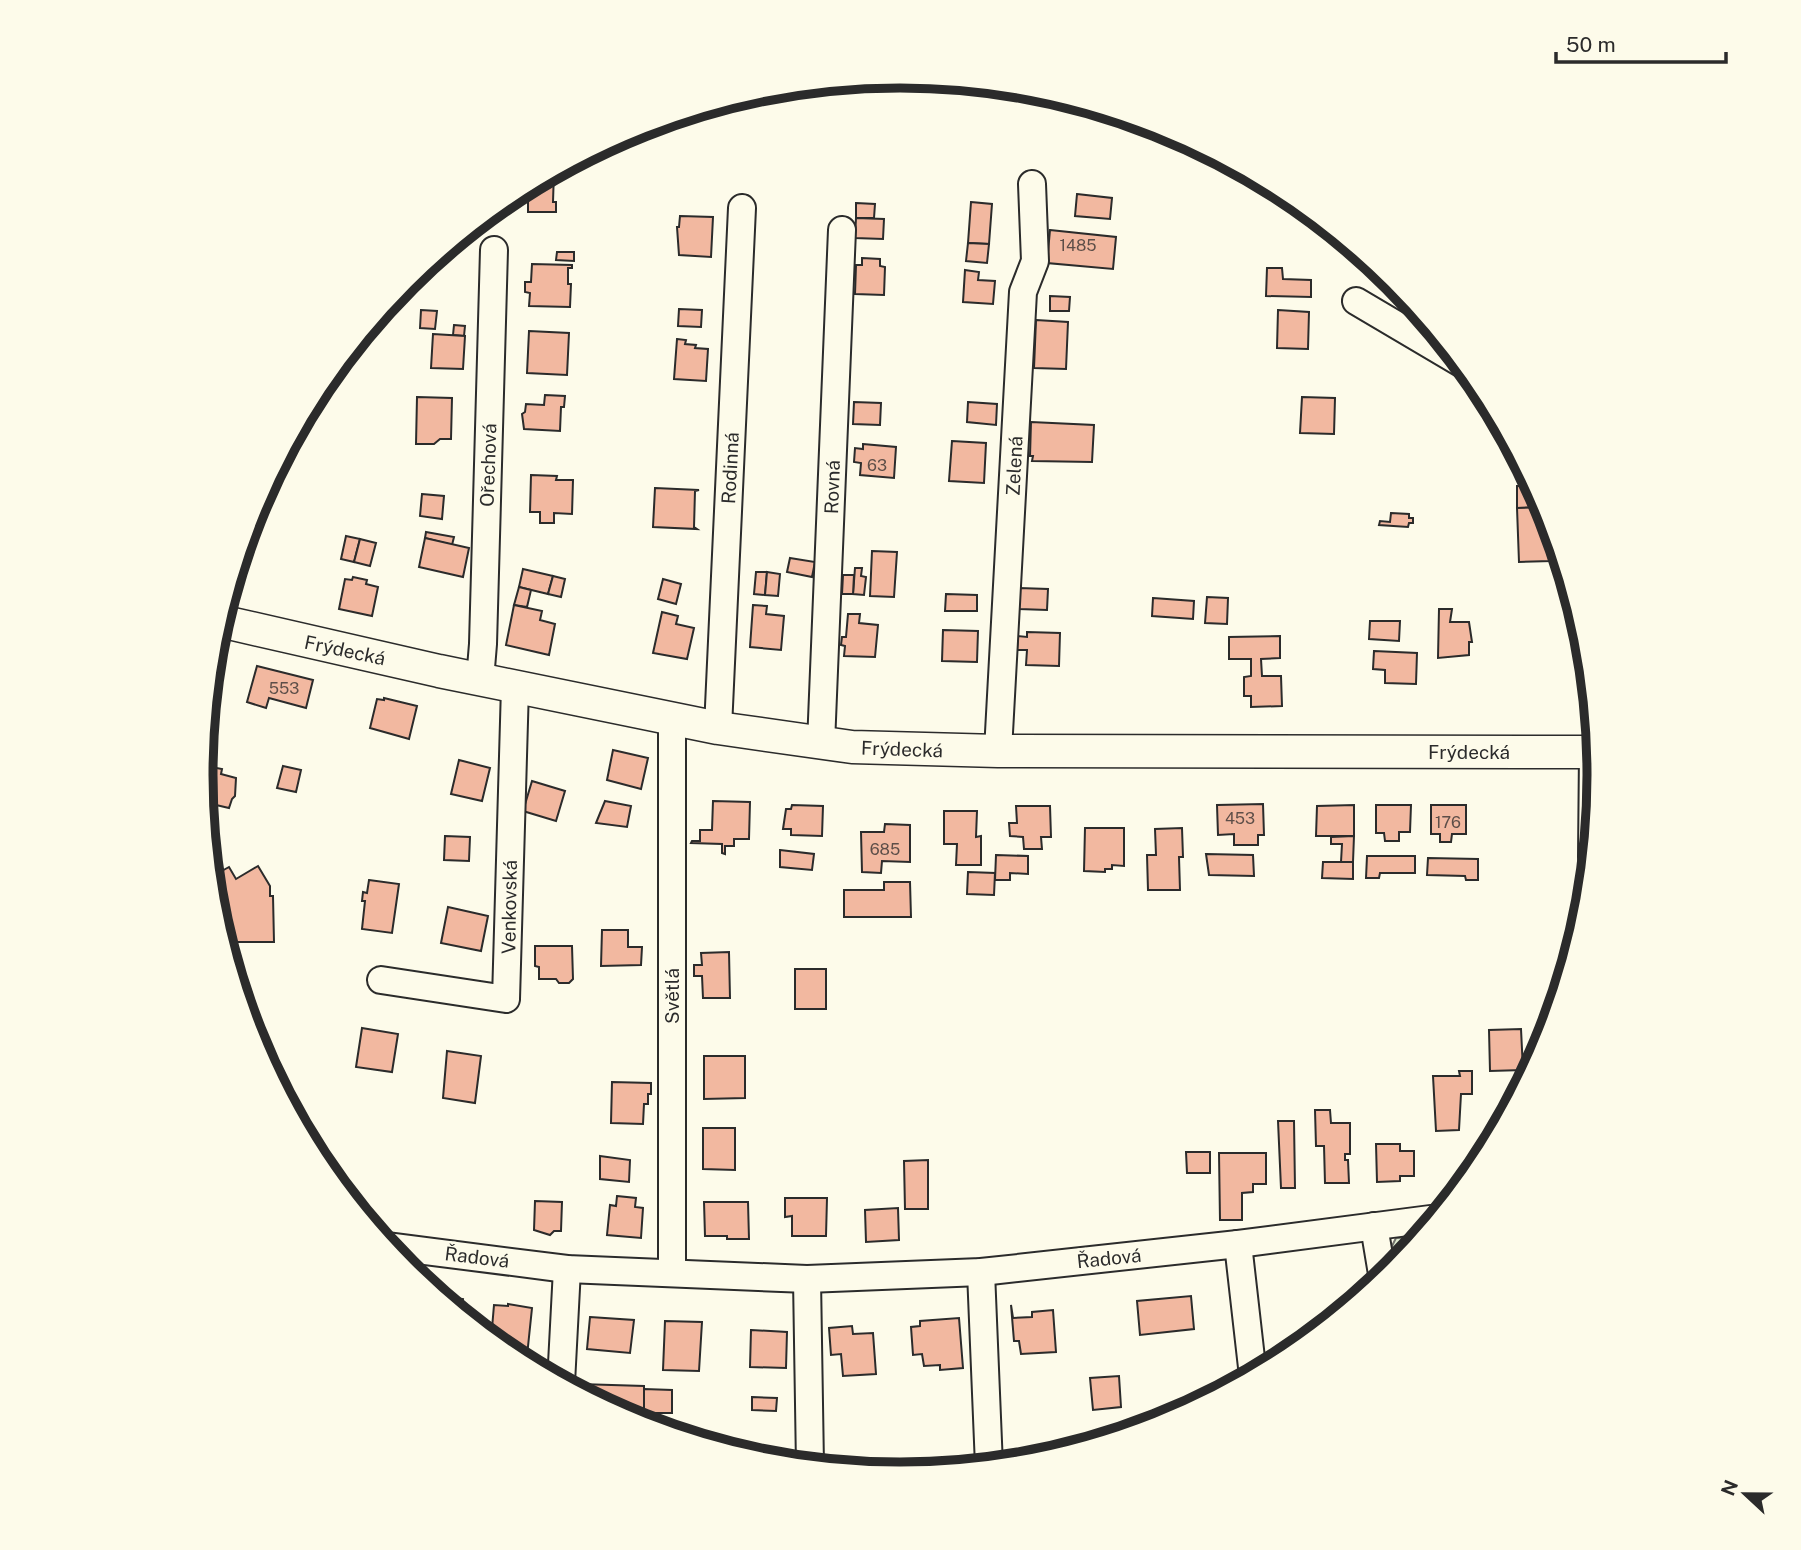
<svg xmlns="http://www.w3.org/2000/svg" width="1801" height="1550" font-family="'Public Sans',sans-serif">
<style>
.green{fill:#deebd1;stroke:#74746e;stroke-width:2}
.lines{fill:none;stroke-linecap:round;stroke-linejoin:round}
.stream{stroke:#c7d0d0;stroke-width:7}
.building{fill:#f2b8a0;stroke:#2b2b2b;stroke-width:2}
.minor-casing{stroke:#2b2b2b;stroke-width:30}
.major-casing{stroke:#2b2b2b;stroke-width:35}
.minor{stroke:#fdfbea;stroke-width:26}
.major{stroke:#fdfbea;stroke-width:32}
.labels{text-anchor:middle;dominant-baseline:central;stroke-width:5;stroke-linejoin:round;paint-order:stroke}
.number-label{font-size:16px;fill:#5d4e48}
.street-label{font-size:19px;fill:#2b2b2b;stroke:#fdfbea}
.rim{fill:none;stroke:#2b2b2b;stroke-width:9}
</style>
<rect width="100%" height="100%" fill="#fdfbea"/>
<!-- green -->
<g class="green">
<path d="M901 75 1037 89 1079 101 841 83H818Z"/>
<path d="M1422 1237 1395 1270 1393 1272 1389 1252 1396 1238Z"/>
</g>
<g class="lines">
<!-- stream -->
<path class="stream" d="M829 82 1072 99"/>
</g>
<!-- building -->
<g class="building">
<path d="M554 171 553 202H556V212H528V184Z"/>
<path d="M1077 194 1112 198 1110 219 1075 216Z"/>
<path d="M971 202 992 204 989 244 968 243Z"/>
<path d="M856 203 875 204 874 218H856Z"/>
<path d="M680 216 713 217 711 257 679 255 677 227H679Z"/>
<path d="M856 218 884 219 883 239 855 238Z"/>
<path d="M1050 230 1116 237 1113 269 1047 263Z"/>
<path d="M968 243 989 244 987 263 966 261Z"/>
<path d="M557 252H574V261L556 260Z"/>
<path d="M862 258 880 259V266L885 267 884 295 855 294 856 265H862Z"/>
<path d="M532 264 572 265V268H568V284H571L570 307 529 306 530 293 525 292V282H531Z"/>
<path d="M1267 268H1282L1283 279 1311 280V297L1266 296Z"/>
<path d="M965 270 979 272 978 280 995 281 993 304 963 302Z"/>
<path d="M1050 296 1070 297 1069 311H1050Z"/>
<path d="M679 309 702 310 701 327 678 326Z"/>
<path d="M421 310 437 311 435 329 420 328Z"/>
<path d="M1278 310 1309 312 1308 349 1277 348Z"/>
<path d="M1036 320 1068 322 1066 369 1034 368Z"/>
<path d="M454 325 465 326 464 336 453 335Z"/>
<path d="M529 331 569 333 567 375 527 373Z"/>
<path d="M433 334 465 336 463 369 431 368Z"/>
<path d="M677 339 686 340 685 344 696 345 695 348 708 349 706 381 674 379Z"/>
<path d="M545 395 565 396 564 407H561L560 431 524 429 522 414 525 412 526 404 544 405Z"/>
<path d="M417 397 452 398 451 439H440L434 444H416Z"/>
<path d="M1302 397 1335 398 1334 434 1300 433Z"/>
<path d="M854 402 881 403 880 425 853 424Z"/>
<path d="M968 402 997 404 996 425 967 422Z"/>
<path d="M1031 422 1094 425 1092 462 1032 461 1033 456H1030Z"/>
<path d="M952 441 986 443 984 483 949 481Z"/>
<path d="M863 444 896 447 894 478 860 475 861 463 854 462 855 448 863 449Z"/>
<path d="M531 475 557 476 556 480H573L572 514 554 513V523H540V512H530Z"/>
<path d="M1517 486H1535L1547 507 1517 508Z"/>
<path d="M655 488 699 490 695 491 694 527 697 529 653 527Z"/>
<path d="M422 494 444 496 442 519 420 516Z"/>
<path d="M1517 508 1547 507 1549 515 1551 561 1519 562Z"/>
<path d="M1391 513 1409 514V518H1413V523H1409L1408 527 1379 525 1380 521 1390 522Z"/>
<path d="M426 532 454 537 452 545 425 538Z"/>
<path d="M346 536 360 539 354 562 341 559Z"/>
<path d="M425 538 469 548 463 577 419 567Z"/>
<path d="M360 539 376 543 370 566 354 562Z"/>
<path d="M872 551 897 552 894 597 870 596Z"/>
<path d="M790 558 815 562 812 577 787 572Z"/>
<path d="M855 568H862L861 576 866 577 864 595 853 594Z"/>
<path d="M523 569 553 576 548 594 519 587Z"/>
<path d="M756 572H767L765 595 754 594Z"/>
<path d="M767 572 780 574 778 596 765 595Z"/>
<path d="M843 575H854L853 594H842Z"/>
<path d="M553 576 565 579 561 597 548 594Z"/>
<path d="M353 577 367 580 366 584 378 587 372 616 339 609 345 579 352 580Z"/>
<path d="M663 579 681 584 676 604 658 599Z"/>
<path d="M519 587 531 590 527 607 514 605Z"/>
<path d="M1019 588 1048 589 1047 610 1019 609Z"/>
<path d="M946 594 977 595V611H945Z"/>
<path d="M1207 597 1228 598 1227 624 1205 623Z"/>
<path d="M1153 598 1194 601 1193 619 1152 616Z"/>
<path d="M514 605 542 611 540 620 555 624 549 655 506 645Z"/>
<path d="M753 605 767 606 766 614 784 616 781 650 750 647Z"/>
<path d="M1439 609H1452L1450 622H1469L1472 642H1469V655L1438 658Z"/>
<path d="M662 612 678 616 676 624 694 628 687 659 653 653Z"/>
<path d="M848 614H860L859 623 878 625 875 657 844 656 845 646 841 645 842 637H846Z"/>
<path d="M1370 621H1400L1399 641 1369 639Z"/>
<path d="M943 630 978 631 977 662 942 661Z"/>
<path d="M1027 632 1060 633 1059 666 1026 665 1027 650H1017L1018 636 1027 637Z"/>
<path d="M1280 636V658L1261 659 1262 676H1281L1282 706 1251 707V696H1244V677L1251 676V659H1229V637Z"/>
<path d="M1374 651 1417 653 1416 684 1385 683V670L1373 669Z"/>
<path d="M257 666 313 680 306 708 269 698 266 708 247 702Z"/>
<path d="M384 698 417 706 409 739 370 728 377 699 384 700Z"/>
<path d="M613 750 648 758 641 789 607 780Z"/>
<path d="M202 758 213 761 211 767 222 769 221 774 236 778 235 796 232 799 229 808 203 802 201 775Z"/>
<path d="M459 760 490 768 482 801 451 794Z"/>
<path d="M283 766 301 770 296 792 277 788Z"/>
<path d="M532 781 565 791 556 821 523 811Z"/>
<path d="M605 801 631 806 627 827 596 823Z"/>
<path d="M713 801 750 802 749 839H734V846H725V854L722 853V844L691 843 692 841H700V830H712Z"/>
<path d="M1263 804 1264 835H1258V845H1234V834L1218 835 1217 805Z"/>
<path d="M792 805 823 806 822 836 791 835V829H783L786 809H791Z"/>
<path d="M1354 805V836H1316L1317 806Z"/>
<path d="M1376 805H1411L1410 832H1399V841H1385L1384 833H1376Z"/>
<path d="M1431 805H1466V834H1452L1451 842H1440V834H1431Z"/>
<path d="M1016 806H1050L1051 837H1041L1042 849H1024L1023 837 1010 836 1009 823H1017Z"/>
<path d="M944 811H977L976 837 981 836V865H956L957 844H944Z"/>
<path d="M885 824 910 825V862L882 861 881 873 862 872 861 832H884Z"/>
<path d="M1085 828H1124V866L1112 865V869H1105V872L1084 871Z"/>
<path d="M1182 828 1183 857H1179L1180 890H1148L1147 855H1156L1155 829Z"/>
<path d="M445 836 470 837 469 861 444 860Z"/>
<path d="M1354 836 1353 862H1341L1342 844H1331V837Z"/>
<path d="M780 850 814 854 812 870 780 867Z"/>
<path d="M1206 854 1253 855 1254 876 1209 875Z"/>
<path d="M996 855 1028 856V874L1010 873V880H995Z"/>
<path d="M1367 856H1415V873H1380L1379 878H1366Z"/>
<path d="M1428 858 1478 859V880H1466L1465 876 1427 875Z"/>
<path d="M1323 862H1353V879L1322 878Z"/>
<path d="M258 866 270 886V896H273L274 942H228V910L211 882V877L229 867 236 879Z"/>
<path d="M968 872 995 873 994 895 967 894Z"/>
<path d="M369 880 399 884 392 933 362 929 365 901H362L363 892 367 893Z"/>
<path d="M884 882H910L911 917H844V890H884Z"/>
<path d="M448 907 488 916 481 951 441 943Z"/>
<path d="M602 930H628V947H642L641 965 601 966Z"/>
<path d="M535 946H572L573 979 569 983H559L556 979H539V967L535 966Z"/>
<path d="M729 952 730 998H703L702 976H694V965H702L701 953Z"/>
<rect x="795" y="969" width="31" height="40"/>
<path d="M362 1028 398 1034 392 1072 356 1067Z"/>
<path d="M1521 1029 1523 1070 1490 1071 1489 1030Z"/>
<path d="M447 1051 481 1056 475 1103 443 1098Z"/>
<path d="M704 1056H745V1098L704 1099Z"/>
<path d="M1459 1071H1472V1094H1461L1459 1130 1436 1131 1433 1076H1460Z"/>
<path d="M612 1082 651 1083V1094H648V1104H644L643 1124 611 1123Z"/>
<path d="M1315 1110H1330L1331 1123H1350V1154H1345V1160H1348L1349 1183H1325L1324 1146H1316Z"/>
<path d="M1495 1116H1508L1495 1140Z"/>
<path d="M1278 1121H1294L1295 1188H1281Z"/>
<path d="M703 1128H735V1170L703 1169Z"/>
<path d="M1376 1144H1400V1151H1414V1176H1400V1181L1377 1182Z"/>
<path d="M1186 1152H1210V1173H1187Z"/>
<path d="M1219 1153H1266V1184H1253V1192L1242 1193V1220H1220Z"/>
<path d="M600 1156 630 1160 629 1182 600 1179Z"/>
<path d="M928 1160V1209H905L904 1161Z"/>
<path d="M617 1196 636 1198 635 1207 643 1208 641 1238 607 1235 610 1205 616 1206Z"/>
<path d="M785 1198H827L826 1236H792V1216L785 1217Z"/>
<path d="M535 1201 562 1202 561 1231H554L550 1235 534 1230Z"/>
<path d="M704 1202H748L749 1239H727V1236H705Z"/>
<path d="M898 1208 899 1240 866 1242 865 1210Z"/>
<path d="M441 1296 463 1299 461 1315 441 1299Z"/>
<path d="M1191 1296 1194 1329 1140 1335 1137 1301Z"/>
<path d="M508 1304 532 1308 527 1356 509 1355 491 1340 494 1305 508 1306Z"/>
<path d="M1011 1305 1013 1318 1032 1317V1312L1053 1310 1056 1352 1021 1354 1019 1341H1014Z"/>
<path d="M590 1317 634 1320 630 1353 587 1349Z"/>
<path d="M959 1318 963 1368 940 1370V1365L924 1366 922 1354 913 1355 911 1327 920 1326V1321Z"/>
<path d="M665 1321 702 1322 699 1371 663 1370Z"/>
<path d="M852 1326 853 1334 873 1333 876 1374 843 1376 841 1354 831 1355 829 1328Z"/>
<path d="M751 1330 787 1332 786 1368 750 1367Z"/>
<path d="M1119 1376 1121 1407 1093 1410 1090 1378Z"/>
<path d="M579 1384 644 1386V1413L615 1412 579 1393Z"/>
<path d="M644 1389 672 1390V1413H644Z"/>
<path d="M752 1397 777 1398 776 1411 752 1410Z"/>
</g>
<g class="lines">
<defs>
<g id="minor">
<path d="M1356 301 1466 366"/>
<path d="M480 680 483 644 494 250"/>
<path d="M718 728 742 208"/>
<path d="M821 744 842 230"/>
<path d="M998 751 1023 292 1035 261 1032 184"/>
<path d="M1592 857 1593 752"/>
<path d="M381 980 506 999 515 687"/>
<path d="M1374 1226 1383 1280"/>
<path d="M1238 1244 1253 1376"/>
<path d="M386 1246 567 1269 807 1279 981 1272 1238 1244 1438 1218"/>
<path d="M981 1272 989 1466"/>
<path d="M672 1273V719"/>
<path d="M807 1279 810 1466"/>
<path d="M561 1383 567 1269"/>
</g>
<path id="major" d="M220 621 439 671 718 728 852 747 998 751 1598 752"/>
</defs>
<!-- minor casing -->
<use href="#minor" class="minor-casing"/>
<!-- major casing -->
<use href="#major" class="major-casing"/>
<!-- minor -->
<use href="#minor" class="minor"/>
<!-- major -->
<use href="#major" class="major"/>
</g>
<g class="labels">
<!-- number labels -->
<g class="number-label">
<text x="1078" y="245">1485</text>
<text x="877" y="465">63</text>
<text x="284" y="688">553</text>
<text x="1240" y="818">453</text>
<text x="1448" y="822">176</text>
<text x="885" y="849">685</text>
</g>
<!-- street labels -->
<g class="street-label">
<text transform="translate(488 465) rotate(-88)">Ořechová</text>
<text transform="translate(1014 466) rotate(-87)">Zelená</text>
<text transform="translate(730 468) rotate(-87)">Rodinná</text>
<text transform="translate(832 487) rotate(-88)">Rovná</text>
<text transform="translate(345 650) rotate(12)">Frýdecká</text>
<text transform="translate(902 749) rotate(2)">Frýdecká</text>
<text x="1469" y="752">Frýdecká</text>
<text transform="translate(509 907) rotate(-89)">Venkovská</text>
<text transform="translate(672 996) rotate(-90)">Světlá</text>
<text transform="translate(477 1257) rotate(7)">Řadová</text>
<text transform="translate(1109 1258) rotate(-6)">Řadová</text>
</g>
</g>
<!-- crop -->
<path d="M0 0H1801V1550H0ZM213 775a687 687 0 1 1 1374 0a687 687 0 1 1-1374 0Z" fill="#fdfbea" fill-rule="evenodd"/>
<path class="rim" d="M213 775a687 687 0 1 1 1374 0a687 687 0 1 1-1374 0Z"/>
<!-- north arrow -->
<g transform="translate(1745 1494) rotate(292)" stroke="#fdfbea" stroke-width="5" paint-order="stroke">
<path d="M0-5L12 26L0 18L-12 26Z" fill="#2b2b2b"/>
<text y="-10" font-size="19" font-weight="bold" text-anchor="middle" fill="#2b2b2b">N</text>
</g>
<!-- scale -->
<path d="M1556 52v10h170v-10" fill="none" stroke="#2b2b2b" stroke-width="3.5"/>
<text x="1566" y="52" font-size="21" fill="#2b2b2b" stroke="#fdfbea" stroke-width="5" paint-order="stroke">50 m</text>
</svg>
